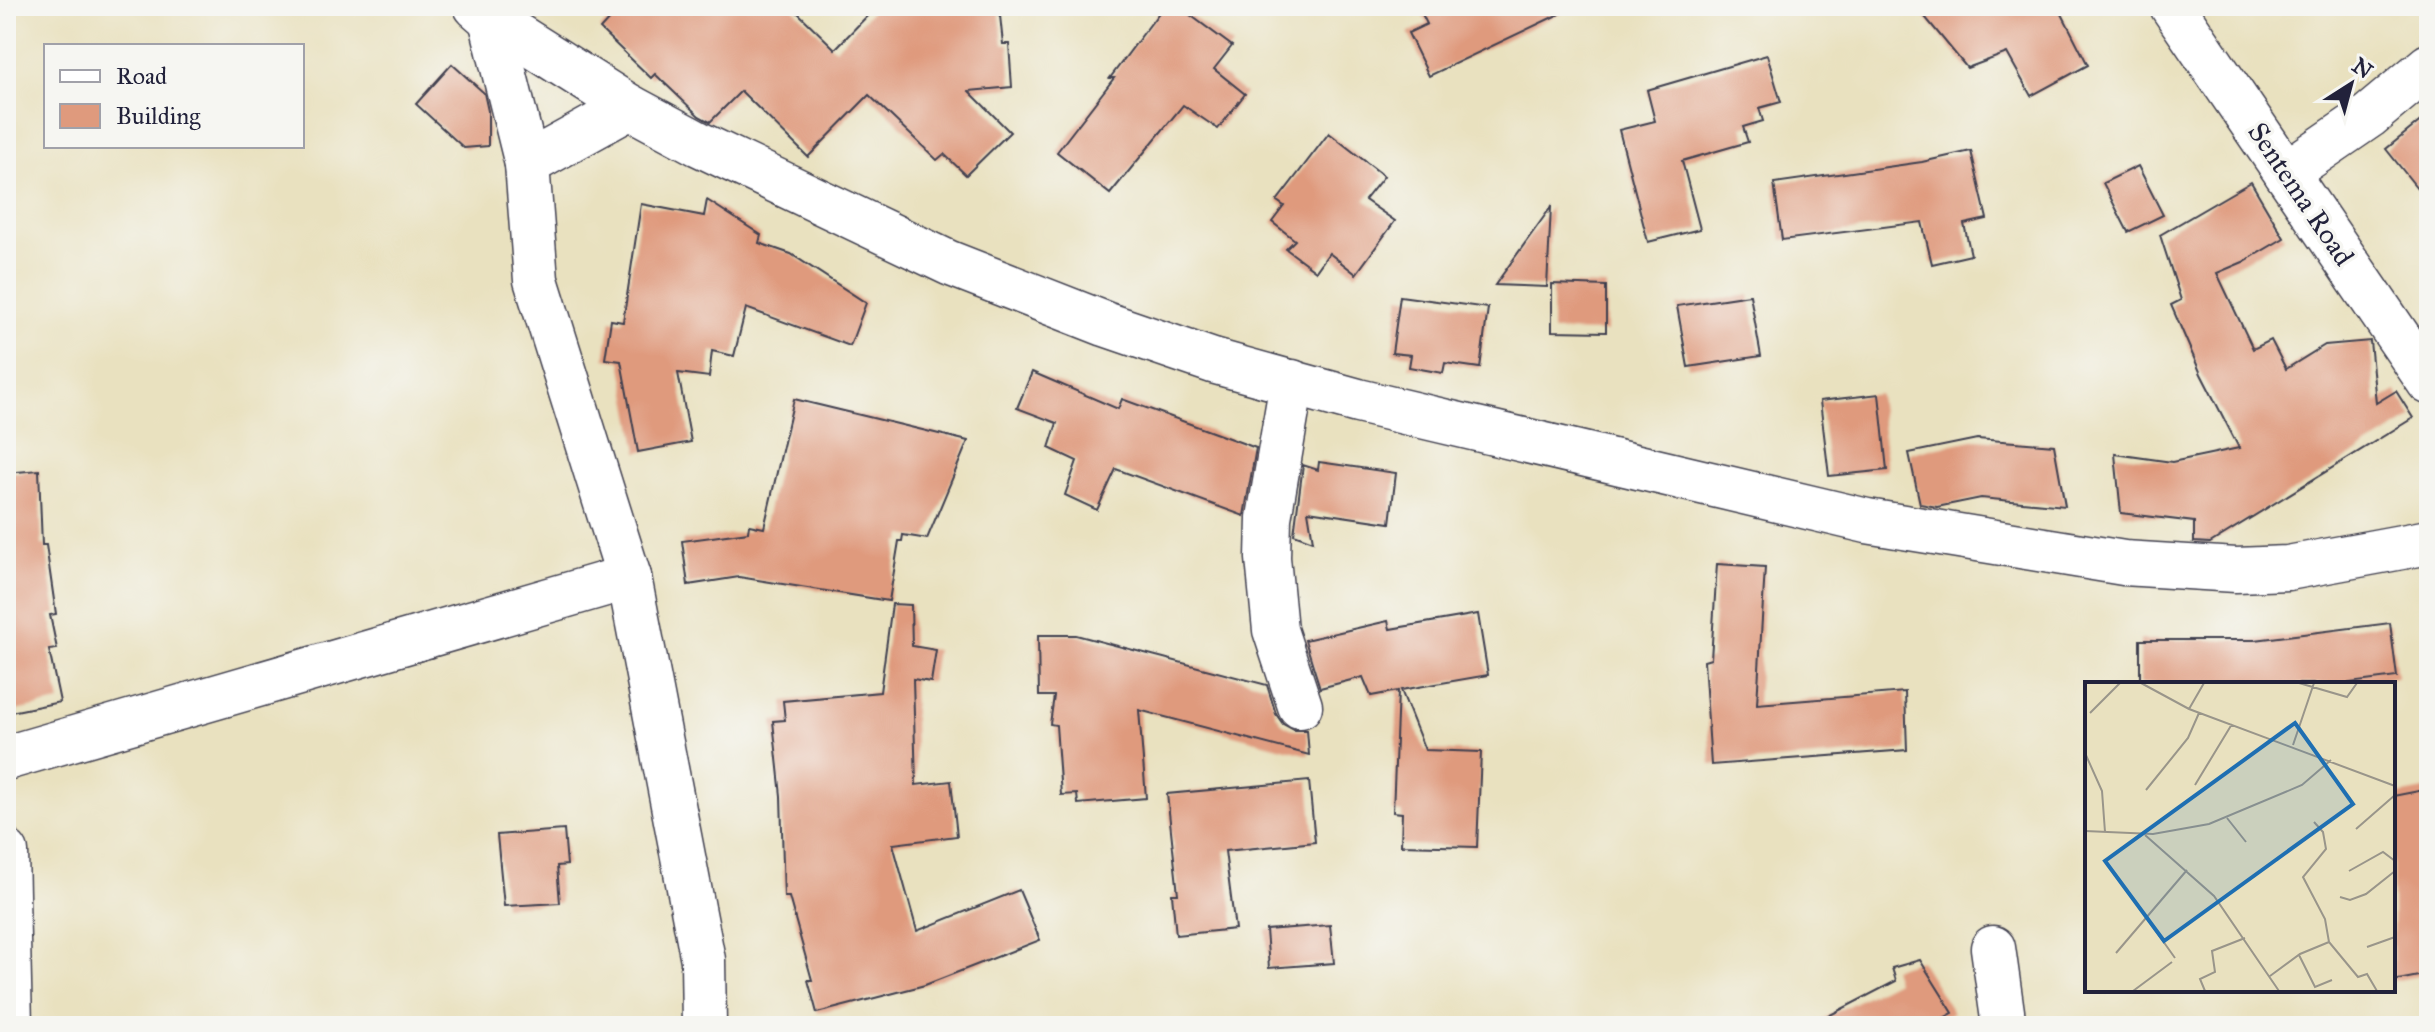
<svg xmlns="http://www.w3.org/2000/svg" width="2435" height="1032" font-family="'IM FELL Great Primer',serif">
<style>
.building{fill:#df9a7d}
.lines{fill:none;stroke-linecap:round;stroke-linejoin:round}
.minor-casing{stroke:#403f4f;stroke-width:47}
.major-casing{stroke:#403f4f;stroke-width:47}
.minor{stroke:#fff;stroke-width:44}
.major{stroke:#fff;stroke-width:44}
.labels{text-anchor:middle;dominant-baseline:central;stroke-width:7;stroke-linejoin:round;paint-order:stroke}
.street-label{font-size:28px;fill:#22223b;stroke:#f6f6f2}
.inset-road{fill:none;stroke:#99958a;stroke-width:2}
.view{fill:#1f6fb2;fill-opacity:0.15;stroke:#1f6fb2;stroke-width:4}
.inset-edge{fill:none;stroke:#22223b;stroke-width:4}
</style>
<rect width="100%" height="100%" fill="#f6f6f2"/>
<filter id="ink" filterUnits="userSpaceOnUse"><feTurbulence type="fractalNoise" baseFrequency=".0125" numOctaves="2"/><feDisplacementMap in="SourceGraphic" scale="16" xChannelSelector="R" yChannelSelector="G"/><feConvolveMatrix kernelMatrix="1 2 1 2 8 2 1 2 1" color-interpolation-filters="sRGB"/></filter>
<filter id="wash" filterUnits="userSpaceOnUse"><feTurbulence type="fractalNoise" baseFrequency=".006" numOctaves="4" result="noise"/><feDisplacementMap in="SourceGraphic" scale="32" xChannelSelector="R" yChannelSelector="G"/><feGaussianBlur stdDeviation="1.8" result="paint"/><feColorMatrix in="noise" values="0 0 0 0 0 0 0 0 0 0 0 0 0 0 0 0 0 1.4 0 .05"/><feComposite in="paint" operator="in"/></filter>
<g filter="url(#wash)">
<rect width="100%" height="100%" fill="#e9e1bf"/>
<g id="blocks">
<!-- building -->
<g class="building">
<path d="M621 6H791L835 49 873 10 903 6H999L1003 44H1009L1012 87 969 91 1010 132 966 175 944 154 937 160 869 95 808 157 741 91 710 122 699 116 655 74 651 78 600 29Z"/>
<path d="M1164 6H1178L1232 46 1214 69 1245 94 1218 129 1183 105 1110 194 1057 152 1114 78H1110Z"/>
<path d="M1418 6H1576L1429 76 1408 33 1427 24Z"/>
<path d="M1916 6H2058L2088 65 2031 96 2007 53 1967 68Z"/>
<path d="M1767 55 1781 102 1759 108 1763 121 1743 127 1748 142 1682 161 1700 229 1648 242 1619 130 1655 121 1647 90Z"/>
<path d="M452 64 484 93 488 111V146L464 148 416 104Z"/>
<path d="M2429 114V203L2386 149Z"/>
<path d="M1329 133 1384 176 1365 200 1395 221 1356 274 1329 253 1316 271 1286 249 1295 240 1272 222 1284 206 1277 201Z"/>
<path d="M1971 151 1987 219 1964 224 1971 255 1932 264 1922 222 1782 240 1774 183 1922 162Z"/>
<path d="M2138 166 2163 215 2128 232 2103 183Z"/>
<path d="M2251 182 2284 238 2243 262 2217 273 2253 349 2271 340 2286 369 2325 345 2370 341 2376 403 2396 391 2413 418 2210 543 2194 542V522L2121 513 2115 454 2172 462 2239 448 2201 374 2171 305 2181 300 2160 235Z"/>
<path d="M707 200 761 235 759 243 791 254 866 303 850 346 746 308 734 356 712 351 709 377 678 373 691 442 638 452 621 361 605 359 611 320 623 322 641 204 704 216Z"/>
<path d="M1551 207 1547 287 1495 285Z"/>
<path d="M1552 284 1606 286V332L1552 331Z"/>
<path d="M1750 295 1761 356 1688 367 1677 306Z"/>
<path d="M1400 296 1488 308 1480 368 1445 363 1443 373 1409 367 1411 355 1392 353Z"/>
<path d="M1032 372 1118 409 1122 399 1256 448 1244 516 1116 469 1097 510 1065 495 1077 461 1049 448 1057 423 1017 408Z"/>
<path d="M1879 394 1887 470 1829 476 1820 401Z"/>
<path d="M794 399 968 441 927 539 903 535 902 541H899L889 601 739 577 688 585 682 541 748 532 749 525 764 528Z"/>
<path d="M1977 439 2054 445 2065 506 1981 498 1937 507 1920 504 1909 453Z"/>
<path d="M1319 462 1396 473 1390 523 1308 511 1313 541 1294 534 1303 465 1318 470Z"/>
<path d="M39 470 42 545H46L56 614 50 615 57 649 49 650 60 702 6 713V473Z"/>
<path d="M1717 564 1765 567 1757 704 1905 692 1907 750 1711 765 1704 661 1711 659Z"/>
<path d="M892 604 911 605 912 646 936 650 931 682 913 679 916 785 951 781 957 836 893 844 917 931 1019 890 1040 940 925 985 817 1013 808 980H812L789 897H784L781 796 773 721 785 720 783 701 880 692Z"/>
<path d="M1478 614 1488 675 1401 690 1425 750 1481 752 1477 847 1401 845 1402 813 1393 812 1398 691 1371 696 1363 677 1320 688 1305 640 1388 621 1390 629Z"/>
<path d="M2390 623 2397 677 2342 684H2140V640H2255Z"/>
<path d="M1038 635H1076L1267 685 1276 714 1283 724 1294 730H1307L1309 755 1139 710 1146 798 1078 804 1077 794 1061 795 1056 725 1050 724 1054 696H1039Z"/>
<path d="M1309 781 1315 842 1225 851 1235 929 1176 935 1172 894H1178L1167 794Z"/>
<path d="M2429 789V974L2393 981V796Z"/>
<path d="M564 830 567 865 557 866 560 903 504 906 497 835Z"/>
<path d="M1330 925 1334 963 1269 968 1266 930Z"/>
<path d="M1920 960 1953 1013 1929 1026H1809L1896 981 1892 968Z"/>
</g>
</g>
</g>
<g filter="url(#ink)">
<use href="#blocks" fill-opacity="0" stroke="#403f4f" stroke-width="2"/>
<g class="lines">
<defs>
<g id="minor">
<path d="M476 6 491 19 630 107 699 144 949 263 1105 324 1213 361 1358 401 1867 521 2124 563 2236 570 2288 568 2429 542"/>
<path d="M491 19 527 164 536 280 629 577 703 960 704 1026"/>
<path d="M527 164 630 107"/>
<path d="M2286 173 2369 116 2429 66"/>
<path d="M1292 382 1269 518 1268 558 1275 630 1300 706"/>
<path d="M6 758 629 577"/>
<path d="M6 852 10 1026"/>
<path d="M1993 948 2004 1026"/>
</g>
<path id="major" d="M2172 6 2429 382"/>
</defs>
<!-- minor casing -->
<use href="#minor" class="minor-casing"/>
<!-- major casing -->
<use href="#major" class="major-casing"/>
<!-- minor -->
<use href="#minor" class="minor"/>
<!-- major -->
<use href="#major" class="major"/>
</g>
</g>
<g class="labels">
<!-- street labels -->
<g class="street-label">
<text transform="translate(2301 194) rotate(56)">Sentema Road</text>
</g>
</g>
<!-- overview -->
<g transform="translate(2085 682)">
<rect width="310" height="310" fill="#e9e1bf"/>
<path class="inset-road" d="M56 1 104 27 310 104M214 1 262 15 272 1M104 27 119 1M5 31 35 1M208 63 229 1M0 71 17 109 20 150M110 103 147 42M61 108 103 56 114 31M142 136 161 160M229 140 238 150 241 167 218 195 240 237 244 260 273 295 282 292 292 309M271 147 310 113M0 149 68 152 124 142 217 103 246 78M60 153 129 214 194 309M264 189 298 170 310 179M255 215 265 218 281 212 310 189M63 238 90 276M282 265 310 255M31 271 102 188M214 273 230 305 247 298M185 294 215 272 244 260M48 309 87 280M120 309 115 297 130 290 127 269 160 256"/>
<path class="view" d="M210 41 268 122 79 259 20 179Z"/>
<rect width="310" height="310" class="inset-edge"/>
</g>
<!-- margin -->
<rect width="2435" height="1032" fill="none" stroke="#f6f6f2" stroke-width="32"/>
<!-- legend -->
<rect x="44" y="44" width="260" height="104" fill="#f6f6f2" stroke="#a1a1a9" stroke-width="2"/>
<rect x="60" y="70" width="40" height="12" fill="#ffffff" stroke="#a1a1a9" stroke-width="2"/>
<text x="116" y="84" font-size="24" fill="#22223b">Road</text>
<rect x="60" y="104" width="40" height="24" fill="#df9a7d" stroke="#a1a1a9" stroke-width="2"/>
<text x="116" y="124" font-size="24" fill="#22223b">Building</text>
<!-- north arrow -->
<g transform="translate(2351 84) rotate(36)" stroke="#f6f6f2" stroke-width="6" paint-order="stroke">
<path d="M0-6L14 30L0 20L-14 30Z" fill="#22223b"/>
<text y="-12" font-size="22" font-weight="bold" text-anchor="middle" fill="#22223b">N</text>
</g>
</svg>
